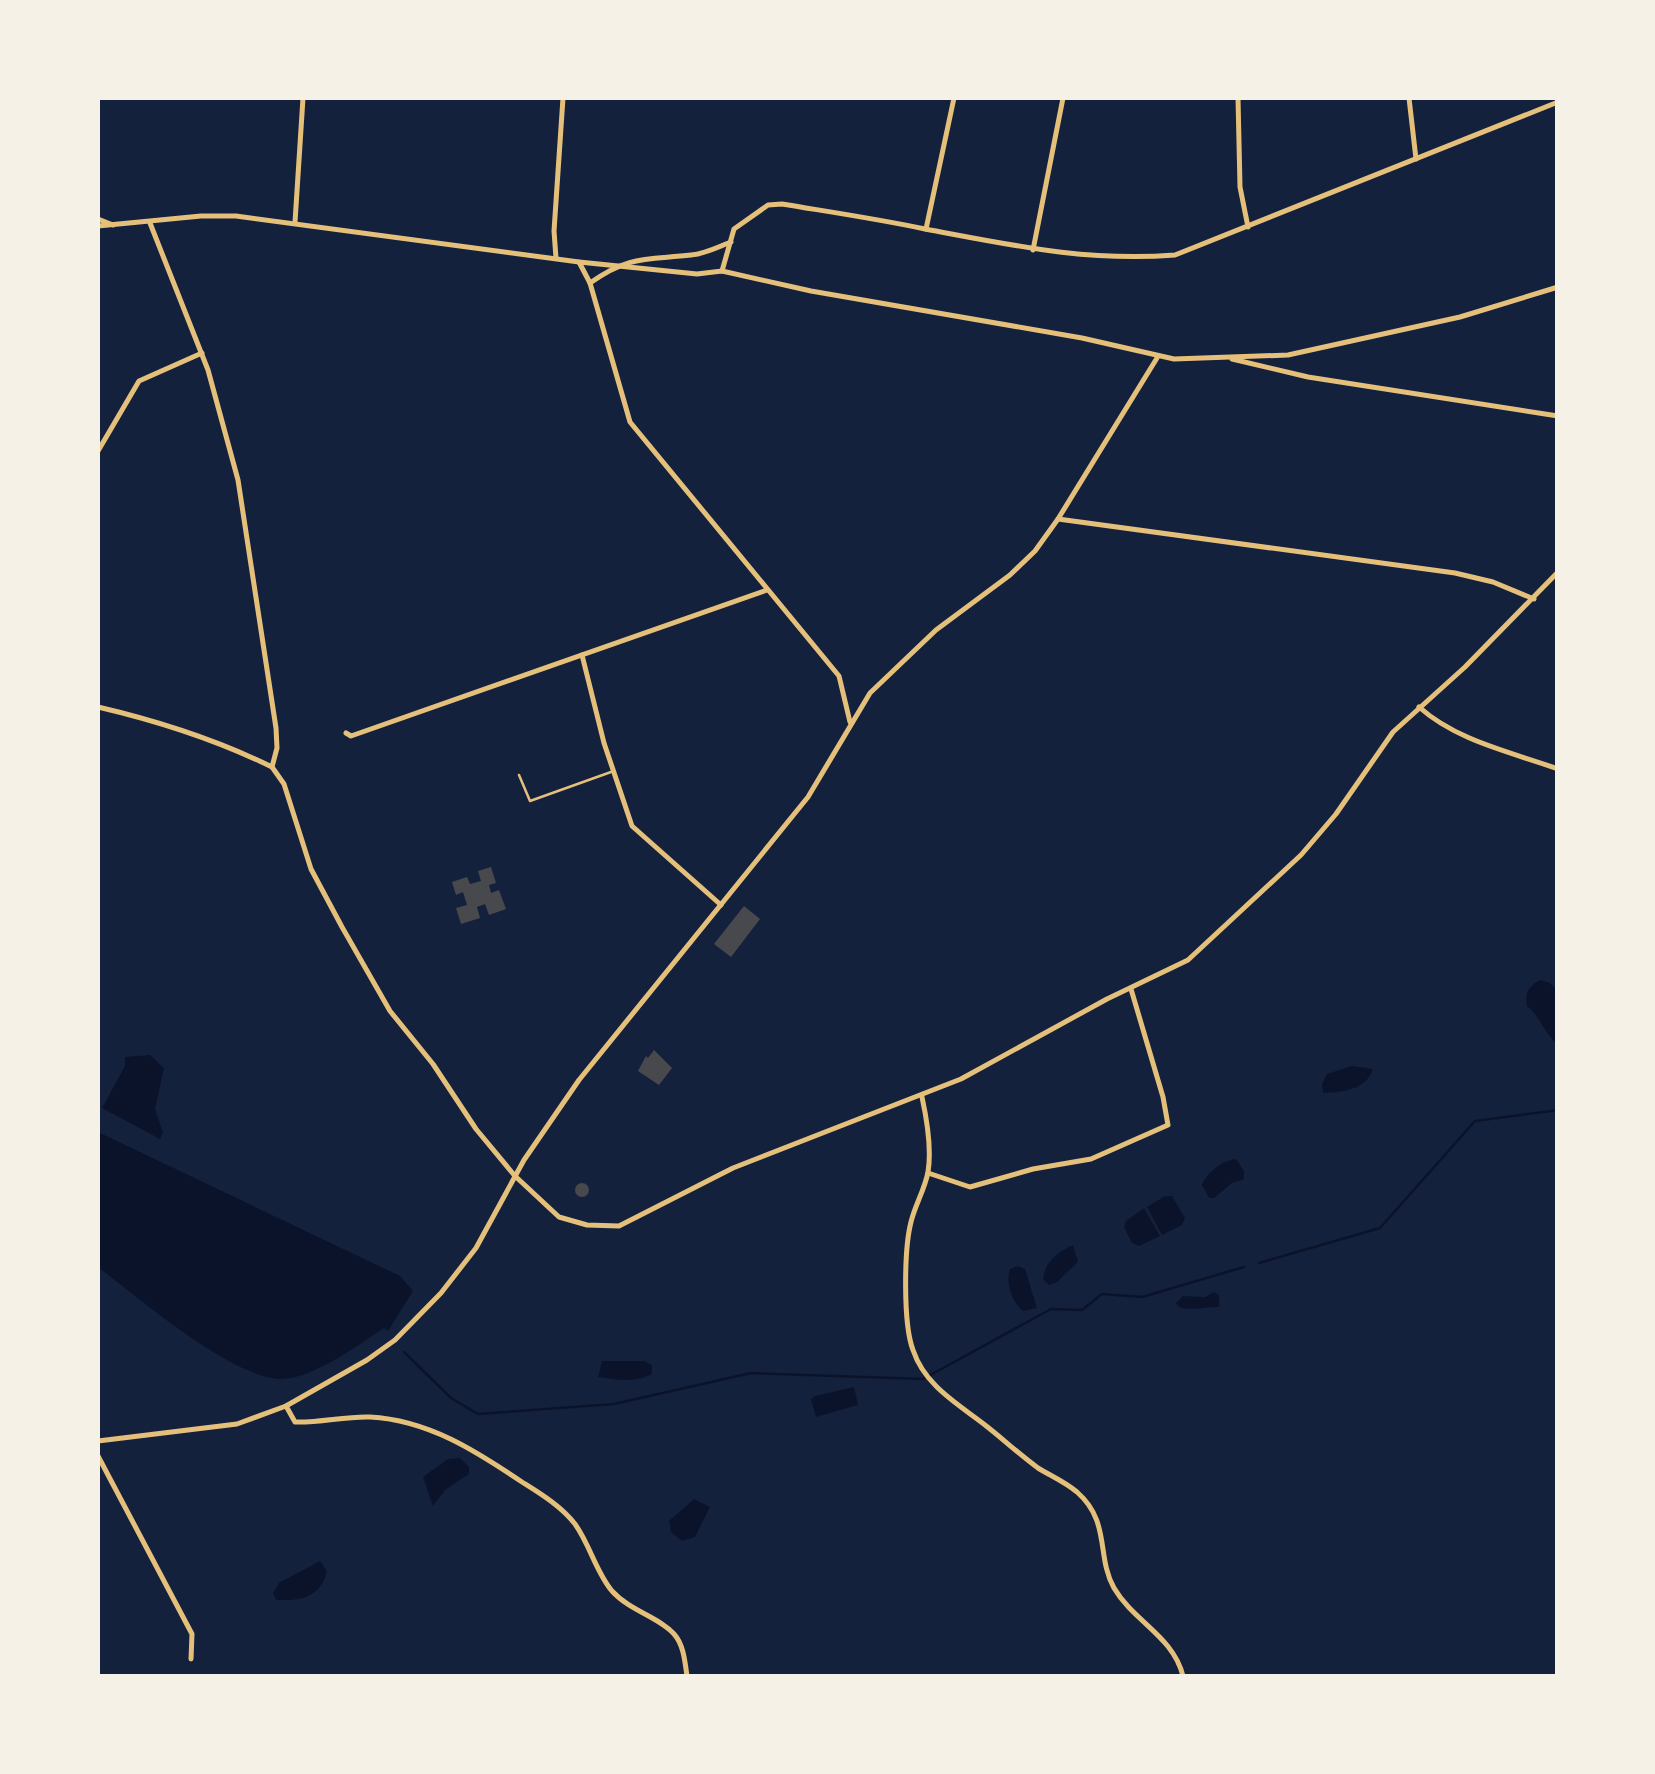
<svg xmlns="http://www.w3.org/2000/svg" width="1655" height="1774" font-family="'Sofia Sans Condensed',sans-serif">
<style>
.water{fill:#0b132b}
.lines{fill:none;stroke-linecap:round;stroke-linejoin:round}
.stream{stroke:#0b132b;stroke-width:2.5}
.building{fill:#48494c}
.service{stroke:#e5c07b;stroke-width:2.5}
.minor{stroke:#e5c07b;stroke-width:5}
.tertiary{stroke:#e5c07b;stroke-width:5}
</style>
<rect width="100%" height="100%" fill="#14213d"/>
<!-- water -->
<g class="water">
<path d="M1540 980 1550 983 1557 990V1044C1544 1033 1540 1016 1527 1006 1525 992 1528 987 1540 980Z"/>
<path d="M150 1055 164 1068 155 1109 163 1132 160 1139 102 1108 125 1066V1057Z"/>
<path d="M1352 1066 1373 1069C1366 1090 1343 1092 1323 1093L1322 1084 1327 1074Z"/>
<path d="M98 1132 400 1276 413 1291 388 1331 384 1328C358 1345 313 1379 281 1379 231 1378 139 1298 98 1267Z"/>
<path d="M1236 1159 1244 1171V1179L1232 1183 1214 1198H1209L1202 1185C1206 1173 1223 1160 1236 1159Z"/>
<path d="M1165 1196H1172L1185 1218 1182 1225 1162 1235 1147 1207Z"/>
<path d="M1144 1208 1160 1236 1139 1246 1132 1243 1124 1227 1126 1221Z"/>
<path d="M1073 1245 1078 1262 1057 1282 1049 1285 1043 1279C1045 1261 1058 1252 1073 1245Z"/>
<path d="M1018 1266 1025 1269 1037 1308 1023 1311C1012 1302 1005 1283 1010 1269Z"/>
<path d="M1214 1292 1219 1295V1307C1205 1307 1192 1311 1179 1307L1176 1303 1183 1296 1205 1297Z"/>
<path d="M602 1361H644L652 1365V1374C635 1383 617 1380 598 1377Z"/>
<path d="M854 1387 858 1405 816 1417 811 1399 815 1396Z"/>
<path d="M460 1458 469 1467V1474L445 1490 433 1506 423 1477 448 1459Z"/>
<path d="M694 1499 710 1507 695 1537 682 1541 671 1532 669 1521Z"/>
<path d="M320 1561 327 1571C320 1598 301 1601 276 1600L273 1593 279 1583Z"/>
</g>
<g class="lines">
<!-- stream -->
<g class="stream">
<path d="M1259 1263 1380 1228 1475 1121 1558 1110"/>
<path d="M404 1352 451 1398 478 1414 614 1404 751 1373 923 1379 1051 1309 1082 1310 1102 1294 1142 1297 1244 1267"/>
</g>
</g>
<!-- building -->
<g class="building">
<path d="M491 867 496 883 489 885 491 893 499 890 506 909 489 915 485 904 477 907 480 918 461 924 456 908 467 905 463 892 456 895 452 882 467 877 470 884 481 881 478 871Z"/>
<path d="M744 906 760 919 731 957 714 944Z"/>
<path d="M654 1050 672 1068 659 1085 638 1071 646 1056 648 1058Z"/>
<circle cx="582" cy="1190" r="7"/>
</g>
<g class="lines">
<!-- service -->
<path class="service" d="M519 775 530 801 611 772"/>
<!-- minor -->
<g class="minor">
<path d="M1238 98 1240 187 1248 227"/>
<path d="M1409 98 1416 159"/>
<path d="M98 219 113 225"/>
<path d="M295 222 303 98"/>
<path d="M150 223 208 370 238 480 276 728 277 748 272 767 284 784 311 869 342 927 390 1011 433 1064 476 1129 515 1176 559 1217 587 1225 619 1226 733 1168 961 1079 1107 999 1188 960 1301 855 1336 814 1393 732 1465 667 1558 572"/>
<path d="M926 229 954 98"/>
<path d="M1033 250 1063 98"/>
<path d="M556 258 554 231 563 98"/>
<path d="M579 262 590 283 630 422 839 676 850 722"/>
<path d="M722 271 734 229 768 205 782 204C830 212 878 219 925 229 1011 245 1086 262 1175 255L1558 102"/>
<path d="M590 283C629 255 647 260 691 255 705 254 718 247 731 242"/>
<path d="M1232 359 1308 377 1558 416"/>
<path d="M98 451 139 381 202 353"/>
<path d="M1058 519 1455 573 1493 582 1534 599"/>
<path d="M582 655 604 743 632 826 721 905"/>
<path d="M98 707C158 721 217 740 272 767"/>
<path d="M1419 707C1457 741 1511 752 1558 769"/>
<path d="M346 733 351 736 767 590"/>
<path d="M922 1097C927 1120 932 1148 928 1172 925 1189 915 1205 911 1222 904 1249 903 1324 913 1350 925 1386 958 1404 985 1425 1003 1439 1020 1455 1038 1468 1051 1476 1065 1482 1077 1492 1111 1522 1096 1556 1114 1588 1134 1622 1173 1636 1183 1676"/>
<path d="M928 1173 970 1187 1033 1169 1091 1159 1168 1125 1163 1097 1131 989"/>
<path d="M286 1406 295 1422C320 1423 345 1416 370 1417 428 1420 476 1451 522 1482 541 1494 561 1506 575 1524 590 1545 596 1572 612 1591 630 1611 659 1617 674 1634 684 1645 685 1663 687 1676"/>
<path d="M98 1456 192 1634 191 1659"/>
</g>
<!-- tertiary -->
<g class="tertiary">
<path d="M98 226 201 216H236L579 262 697 274 722 271 811 291 1082 338 1174 359 1288 355 1460 317 1558 287"/>
<path d="M98 1441 237 1424 286 1406 367 1360 395 1340 441 1293 476 1248 524 1160 579 1080 808 797 870 693 936 630 1010 575 1035 551 1058 519 1157 358"/>
</g>
</g>
<!-- border -->
<rect width="1655" height="1774" fill="none" stroke="#f6f1e7" stroke-width="200"/>
</svg>
